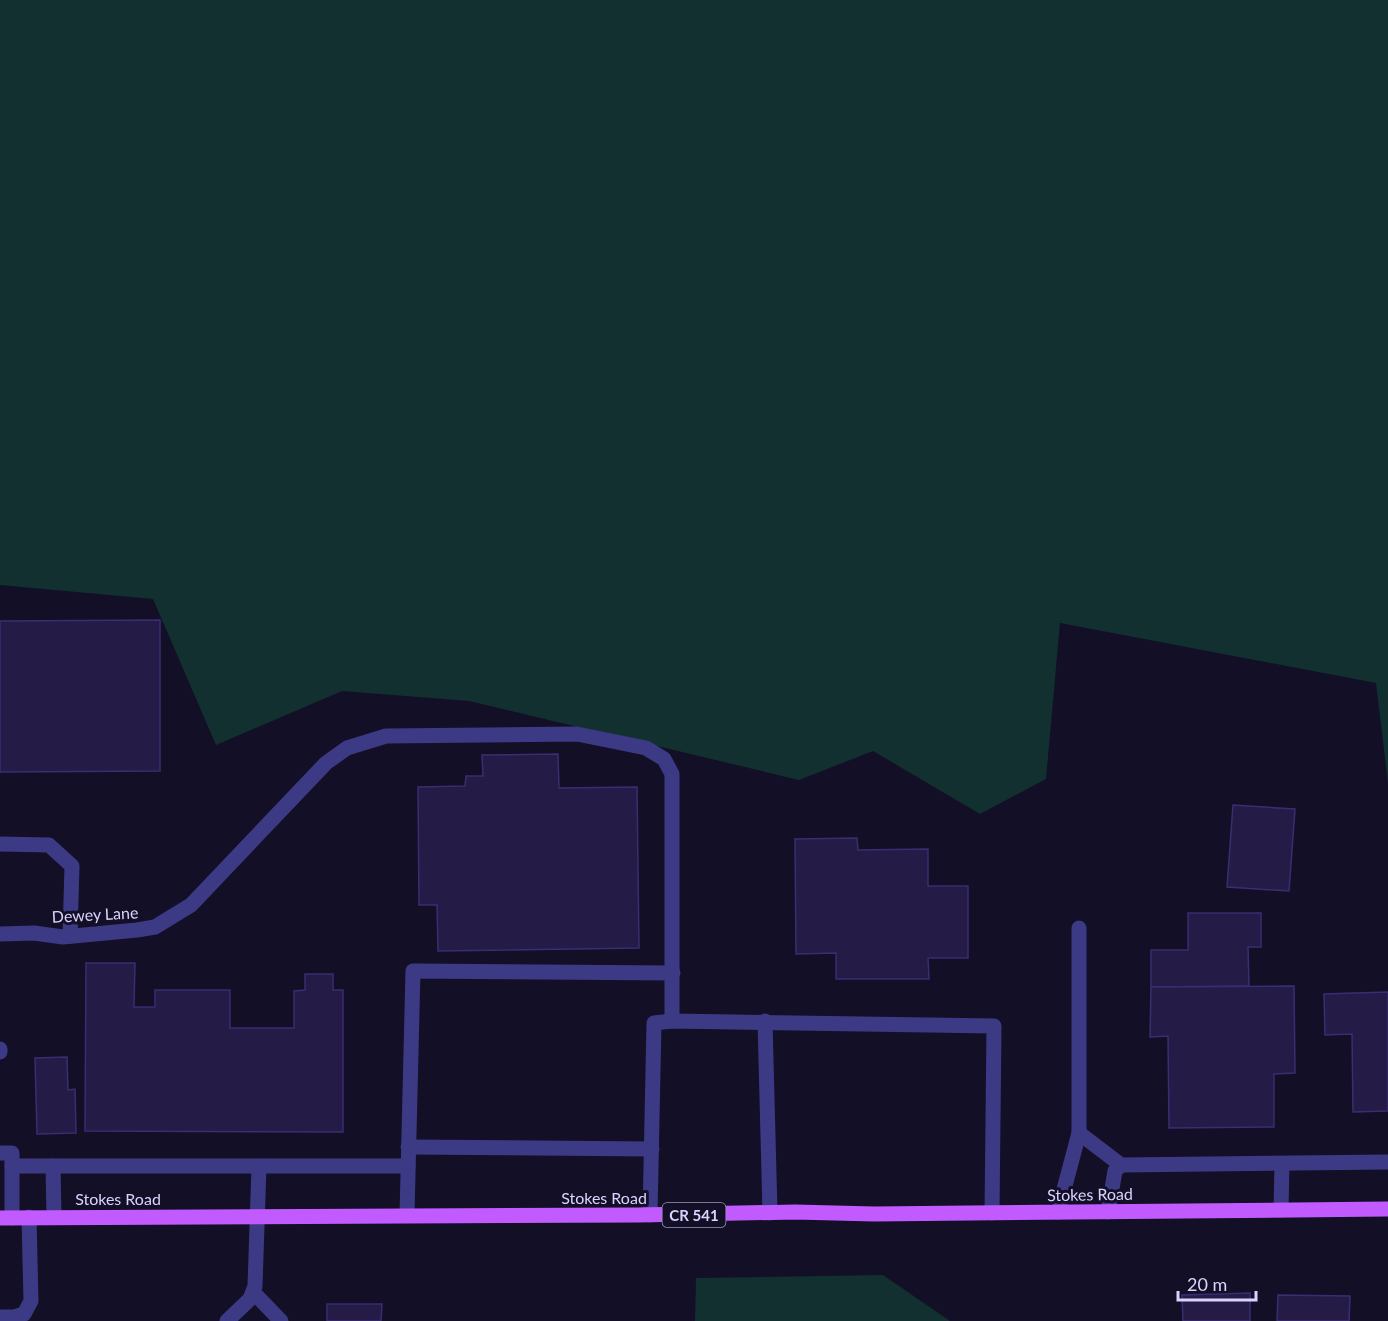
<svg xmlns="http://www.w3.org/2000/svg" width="1388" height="1321" font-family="Lato,sans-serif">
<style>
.green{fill:#12302f}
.building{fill:#241b47;stroke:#3b2d73;stroke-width:1.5}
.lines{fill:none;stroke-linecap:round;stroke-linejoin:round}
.minor{stroke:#3d3a85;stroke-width:15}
.major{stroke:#c25bff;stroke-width:15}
.labels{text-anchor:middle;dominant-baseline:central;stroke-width:6;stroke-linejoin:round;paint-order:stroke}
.shield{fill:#130f26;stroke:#9e99be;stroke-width:1.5}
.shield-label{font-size:15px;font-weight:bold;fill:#d9d4ff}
.street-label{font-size:16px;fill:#d9d4ff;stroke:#130f26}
</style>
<rect width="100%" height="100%" fill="#130f26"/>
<!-- green -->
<g class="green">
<path d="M0 0H1388V783L1376 683 1060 623 1046 779 980 814 873 751 799 780 469 701 342 691 216 745 153 599 0 585Z"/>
<path d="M883 1275 950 1321H695L696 1278Z"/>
</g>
<!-- building -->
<g class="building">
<path d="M160 620V771L0 772V621Z"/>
<path d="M558 754 559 788 637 787 639 948 438 951 437 905H419L418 787 465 786 466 776H483L482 755Z"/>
<path d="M1233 805 1295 809 1289 891 1227 887Z"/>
<path d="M857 838 858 850 928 849V886H968V958H928L929 979H836V953L796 954 795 839Z"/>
<path d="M1188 913H1261V947H1248L1249 986 1151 987V950H1188Z"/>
<path d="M86 963H135L134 1007H155V990H230V1028H294V991L305 990V974H333V990H343V1132L85 1131Z"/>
<path d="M1294 986 1295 1073 1274 1074V1127L1169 1128 1168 1036 1150 1037 1151 987Z"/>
<path d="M1388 992V1111L1353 1112 1352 1034 1325 1035 1324 994Z"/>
<path d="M67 1057 68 1090 75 1089 76 1133 37 1134 35 1058Z"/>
<path d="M1250 1293V1321H1183L1182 1295Z"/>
<path d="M1278 1295 1350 1296 1349 1321H1277Z"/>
<path d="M327 1304H382L381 1321H327Z"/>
</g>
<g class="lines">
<!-- minor -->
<g class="minor">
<path d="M0 844 49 845 72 866 70 936"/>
<path d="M0 934 34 933 63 937 137 930 155 927 191 905 326 763 347 748 386 736 577 734 646 748 664 759 672 774V1021"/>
<path d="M765 1021 770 1213"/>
<path d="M0 1049V1052"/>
<path d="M1079 1133 1121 1165 1388 1162"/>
<path d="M408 1147 652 1149"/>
<path d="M0 1153H12V1218"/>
<path d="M12 1166H53L54 1217"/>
<path d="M53 1166H408"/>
<path d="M1281 1210 1282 1164"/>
<path d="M1058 1212 1079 1133V928"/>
<path d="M1108 1212 1115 1171 1121 1165"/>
<path d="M407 1215 413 971 673 973"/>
<path d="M650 1215 654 1023 672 1021 994 1026 992 1213"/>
<path d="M254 1293 281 1321"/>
<path d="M0 1317H14L24 1314 31 1301 29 1217"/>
<path d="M227 1321 250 1299 255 1286 259 1166"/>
</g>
<!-- major -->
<path class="major" d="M0 1218 638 1215 795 1212 874 1214 1388 1209"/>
</g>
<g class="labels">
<!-- shield labels -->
<rect class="shield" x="662.5" y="1203" width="63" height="24" rx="4.5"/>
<g class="shield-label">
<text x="694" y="1215">CR 541</text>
</g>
<!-- street labels -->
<g class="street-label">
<text transform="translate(95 914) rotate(-3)">Dewey Lane</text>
<text transform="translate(1090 1194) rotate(-1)">Stokes Road</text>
<text x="604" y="1197">Stokes Road</text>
<text x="118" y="1198">Stokes Road</text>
</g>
</g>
<!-- scale -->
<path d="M1178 1291v9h78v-9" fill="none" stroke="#d9d4ff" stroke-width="3"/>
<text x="1187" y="1291" font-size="18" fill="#d9d4ff" stroke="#130f26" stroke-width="4.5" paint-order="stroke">20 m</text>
</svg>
